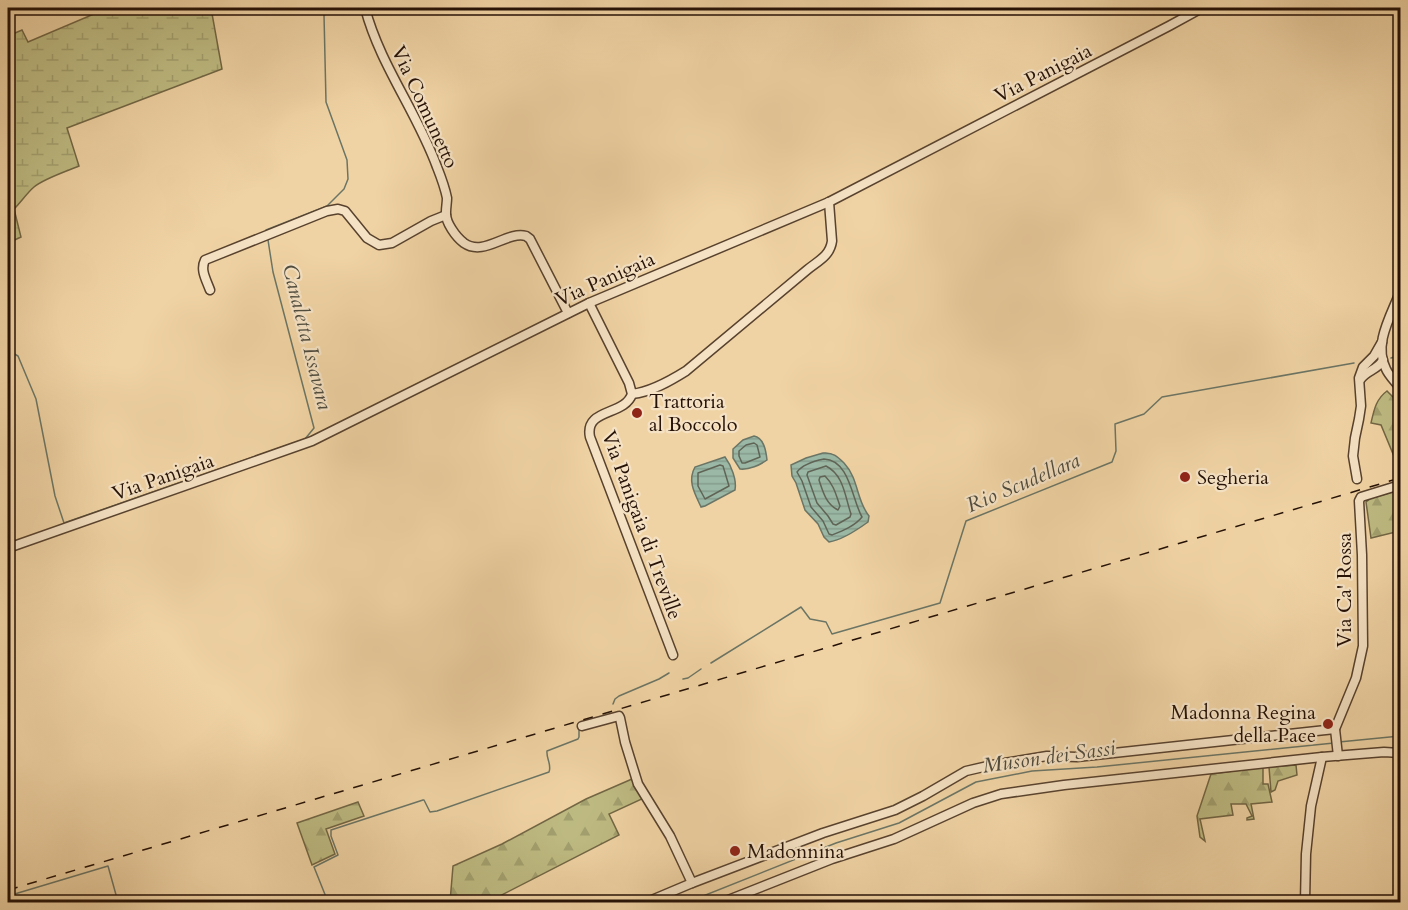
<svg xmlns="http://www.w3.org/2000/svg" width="1408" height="910" font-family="Cardo,serif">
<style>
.forest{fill:url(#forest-firs);stroke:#726644;stroke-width:1.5}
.wetland{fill:url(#wetland-marsh);stroke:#726644;stroke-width:1.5}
.water{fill:url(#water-rules);stroke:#6b7565;stroke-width:1.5}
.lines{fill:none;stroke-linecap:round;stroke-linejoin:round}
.shore{stroke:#606456;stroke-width:1.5}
.stream{stroke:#6b7565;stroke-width:1.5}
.minor-casing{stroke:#58422e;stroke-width:11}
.minor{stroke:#f5e2c4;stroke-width:8}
.rail{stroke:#251106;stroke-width:1.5;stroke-dasharray:10 10;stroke-linecap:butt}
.poi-dot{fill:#8f2418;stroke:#f5e2c4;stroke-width:2}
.labels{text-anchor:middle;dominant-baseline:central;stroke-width:4.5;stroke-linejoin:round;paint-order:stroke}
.street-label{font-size:20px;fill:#251106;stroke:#f5e2c4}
.poi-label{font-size:20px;fill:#251106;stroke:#f5e2c4;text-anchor:start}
.water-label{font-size:21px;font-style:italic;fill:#4e4b3e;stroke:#f5e2c4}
</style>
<defs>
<pattern id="forest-firs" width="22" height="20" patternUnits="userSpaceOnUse" patternTransform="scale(1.5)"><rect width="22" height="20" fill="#bebb82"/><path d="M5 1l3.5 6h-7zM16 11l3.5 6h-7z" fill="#a3a06f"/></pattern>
<pattern id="wetland-marsh" width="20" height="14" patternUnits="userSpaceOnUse" patternTransform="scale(1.5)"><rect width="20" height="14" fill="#bebb82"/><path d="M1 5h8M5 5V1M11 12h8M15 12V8" fill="none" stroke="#a3a06f"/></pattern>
<pattern id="water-rules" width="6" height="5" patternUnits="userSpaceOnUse" patternTransform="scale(1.5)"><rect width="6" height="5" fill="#9ab8a5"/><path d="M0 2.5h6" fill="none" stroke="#859d8d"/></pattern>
</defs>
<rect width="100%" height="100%" fill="#f0d3a4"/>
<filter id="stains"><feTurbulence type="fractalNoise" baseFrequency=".00333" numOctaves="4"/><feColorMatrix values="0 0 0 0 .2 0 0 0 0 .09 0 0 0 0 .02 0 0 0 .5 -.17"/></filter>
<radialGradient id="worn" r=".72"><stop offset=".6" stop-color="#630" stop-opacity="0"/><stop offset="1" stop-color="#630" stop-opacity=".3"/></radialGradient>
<!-- forest -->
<g class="forest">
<path d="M1387 391 1400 404V460L1396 461 1381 425 1371 423C1374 410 1376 399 1387 391Z"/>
<path d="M1400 490V531L1371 538 1366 502 1371 498Z"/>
<path d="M1296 765 1297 775 1278 781 1275 790 1271 792 1269 767Z"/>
<path d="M1263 767V784H1268L1272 802 1251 804 1254 819 1247 820V818L1252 816 1246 804H1231L1233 815 1200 819 1205 841 1200 837 1197 816 1211 774Z"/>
<path d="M632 779 644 798 609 814 619 835 488 902H450L453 866 502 844 586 799Z"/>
<path d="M358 802 364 816 326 829 335 854 312 865 297 823Z"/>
</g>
<!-- wetland -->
<path class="wetland" d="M108 8H211L222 69 67 128 79 166C67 171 43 179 34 187 27 193 21 202 14 209L21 237 8 243V36L22 30 28 42Z"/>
<!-- water -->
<g class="water">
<path d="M754 436C764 438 766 451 767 460 760 465 749 470 740 469L733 458V449L743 440Z"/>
<path d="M823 453C833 452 838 457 844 463 859 479 856 500 869 516L868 522C857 530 842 540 829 542L824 537 818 524 805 510 796 483 792 476 791 465 806 458Z"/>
<path d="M725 457C731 465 737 480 735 490L705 506 701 507C695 494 687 481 695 467Z"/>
</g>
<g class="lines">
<!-- shore -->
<g class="shore">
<path d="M754 443 757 445 760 457 745 463H742L739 456V451L746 445Z"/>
<path d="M824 459C850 460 852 500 862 517 855 526 842 531 832 535L829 534 823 521 811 507 802 481 797 472C803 464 814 461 824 459Z"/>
<path d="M720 465 723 466 729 486 705 499 698 486V473Z"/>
<path d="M826 466C844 475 845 497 851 514L850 517 836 525 833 524 828 516 817 503 807 475 808 472Z"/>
<path d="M825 476C834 485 836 495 840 506L838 510C826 504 823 492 819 480L820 477Z"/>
</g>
<!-- stream -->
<g class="stream">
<path d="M266 232V230L327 206 344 189 348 179 347 160 326 102 324 15 342 8"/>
<path d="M8 352H11L18 356 36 399 55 496 64 523 305 439 314 428 273 272 268 240"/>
<path d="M1391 358 1400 355"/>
<path d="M711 663 801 607 810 619 826 622 832 634 940 603 966 521 1112 462 1116 451 1115 424 1144 414 1162 397 1354 363"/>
<path d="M683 679 688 678 701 669"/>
<path d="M613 704 615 699 619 696 659 679 669 673"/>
<path d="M1339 742 1400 736"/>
<path d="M8 896 108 866 118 902"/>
<path d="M328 902 314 867 338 855 331 836V830L423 800H424L430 812 437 811 549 772C552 765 546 758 547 751L578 739 579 737V728"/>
<path d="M688 902 836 843 899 823 976 782 1032 771 1097 767 1334 743"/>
</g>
<defs>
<g id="minor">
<path d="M365 8C380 65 417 112 437 167 441 177 445 188 447 198 447 203 446 207 446 212 445 222 456 237 464 243 484 257 506 231 526 236L530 239 568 313"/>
<path d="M210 290C206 279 200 270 205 260L327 211 338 209 345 211 367 238 379 245 392 243 431 221 446 215"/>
<path d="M1400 292C1391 316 1373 344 1386 369 1389 376 1396 382 1400 388"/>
<path d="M589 303 629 383 632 394C625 416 584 408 590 437L673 655"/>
<path d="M1360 380C1366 370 1378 370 1383 360"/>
<path d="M632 394C651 392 670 381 686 371L807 270C818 261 830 256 832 241L829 202"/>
<path d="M1357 479 1353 456 1355 438 1359 419 1361 406 1359 378 1363 367 1374 356 1382 342"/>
<path d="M8 548 312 441 589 303 829 202 1169 26 1202 8"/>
<path d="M582 726 619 716 620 718 625 742 638 784 670 836 692 883"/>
<path d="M1338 756 1335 729 1356 678 1363 646 1362 555 1359 501 1361 497 1400 485"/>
<path d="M647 902 692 883 823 833 895 810 923 796 966 771 992 765 1047 756 1077 757 1335 729"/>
<path d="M723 902 832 859 894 839 973 803 1001 794 1064 785 1322 757 1384 752 1400 753"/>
<path d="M1305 902 1306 854 1311 806 1322 757"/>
</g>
</defs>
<!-- minor casing -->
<use href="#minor" class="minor-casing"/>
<!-- minor -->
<use href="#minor" class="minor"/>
<!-- rail -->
<path class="rail" d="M8 890 1400 478"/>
</g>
<!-- markers -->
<g class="poi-dot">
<circle cx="637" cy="413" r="6"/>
<circle cx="1185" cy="477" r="6"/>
<circle cx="1328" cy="724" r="6"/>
<circle cx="735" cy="851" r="6"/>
</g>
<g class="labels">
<!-- street labels -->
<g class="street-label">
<text transform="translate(1043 73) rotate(-27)">Via Panigaia</text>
<text transform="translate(425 107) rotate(65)">Via Comunetto</text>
<text transform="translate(605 279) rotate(-24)">Via Panigaia</text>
<text transform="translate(163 477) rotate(-19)">Via Panigaia</text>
<text transform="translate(642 525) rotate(70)">Via Panigaia di Treville</text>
<text transform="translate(1344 590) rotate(-90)">Via Ca' Rossa</text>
</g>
<!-- poi labels -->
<g class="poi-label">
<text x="649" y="401">Trattoria<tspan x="649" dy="23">al Boccolo</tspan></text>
<text x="1197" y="477">Segheria</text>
<text x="1316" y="712" text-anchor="end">Madonna Regina<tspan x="1316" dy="23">della Pace</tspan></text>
<text x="747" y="851">Madonnina</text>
</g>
<!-- water labels -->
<g class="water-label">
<text transform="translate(307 337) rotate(76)">Canaletta Issavara</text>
<text transform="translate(1023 483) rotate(-23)">Rio Scudellara</text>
<text transform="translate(1049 757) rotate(-8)">Muson dei Sassi</text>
</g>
</g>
<!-- margin -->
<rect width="1408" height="910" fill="none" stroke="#f0d3a4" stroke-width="30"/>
<rect x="9" y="9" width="1390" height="892" fill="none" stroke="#251106" stroke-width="3"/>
<rect x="15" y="15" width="1378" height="880" fill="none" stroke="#251106" stroke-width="1.5"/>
<rect width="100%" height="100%" filter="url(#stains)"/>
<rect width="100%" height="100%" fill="url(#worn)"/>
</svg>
